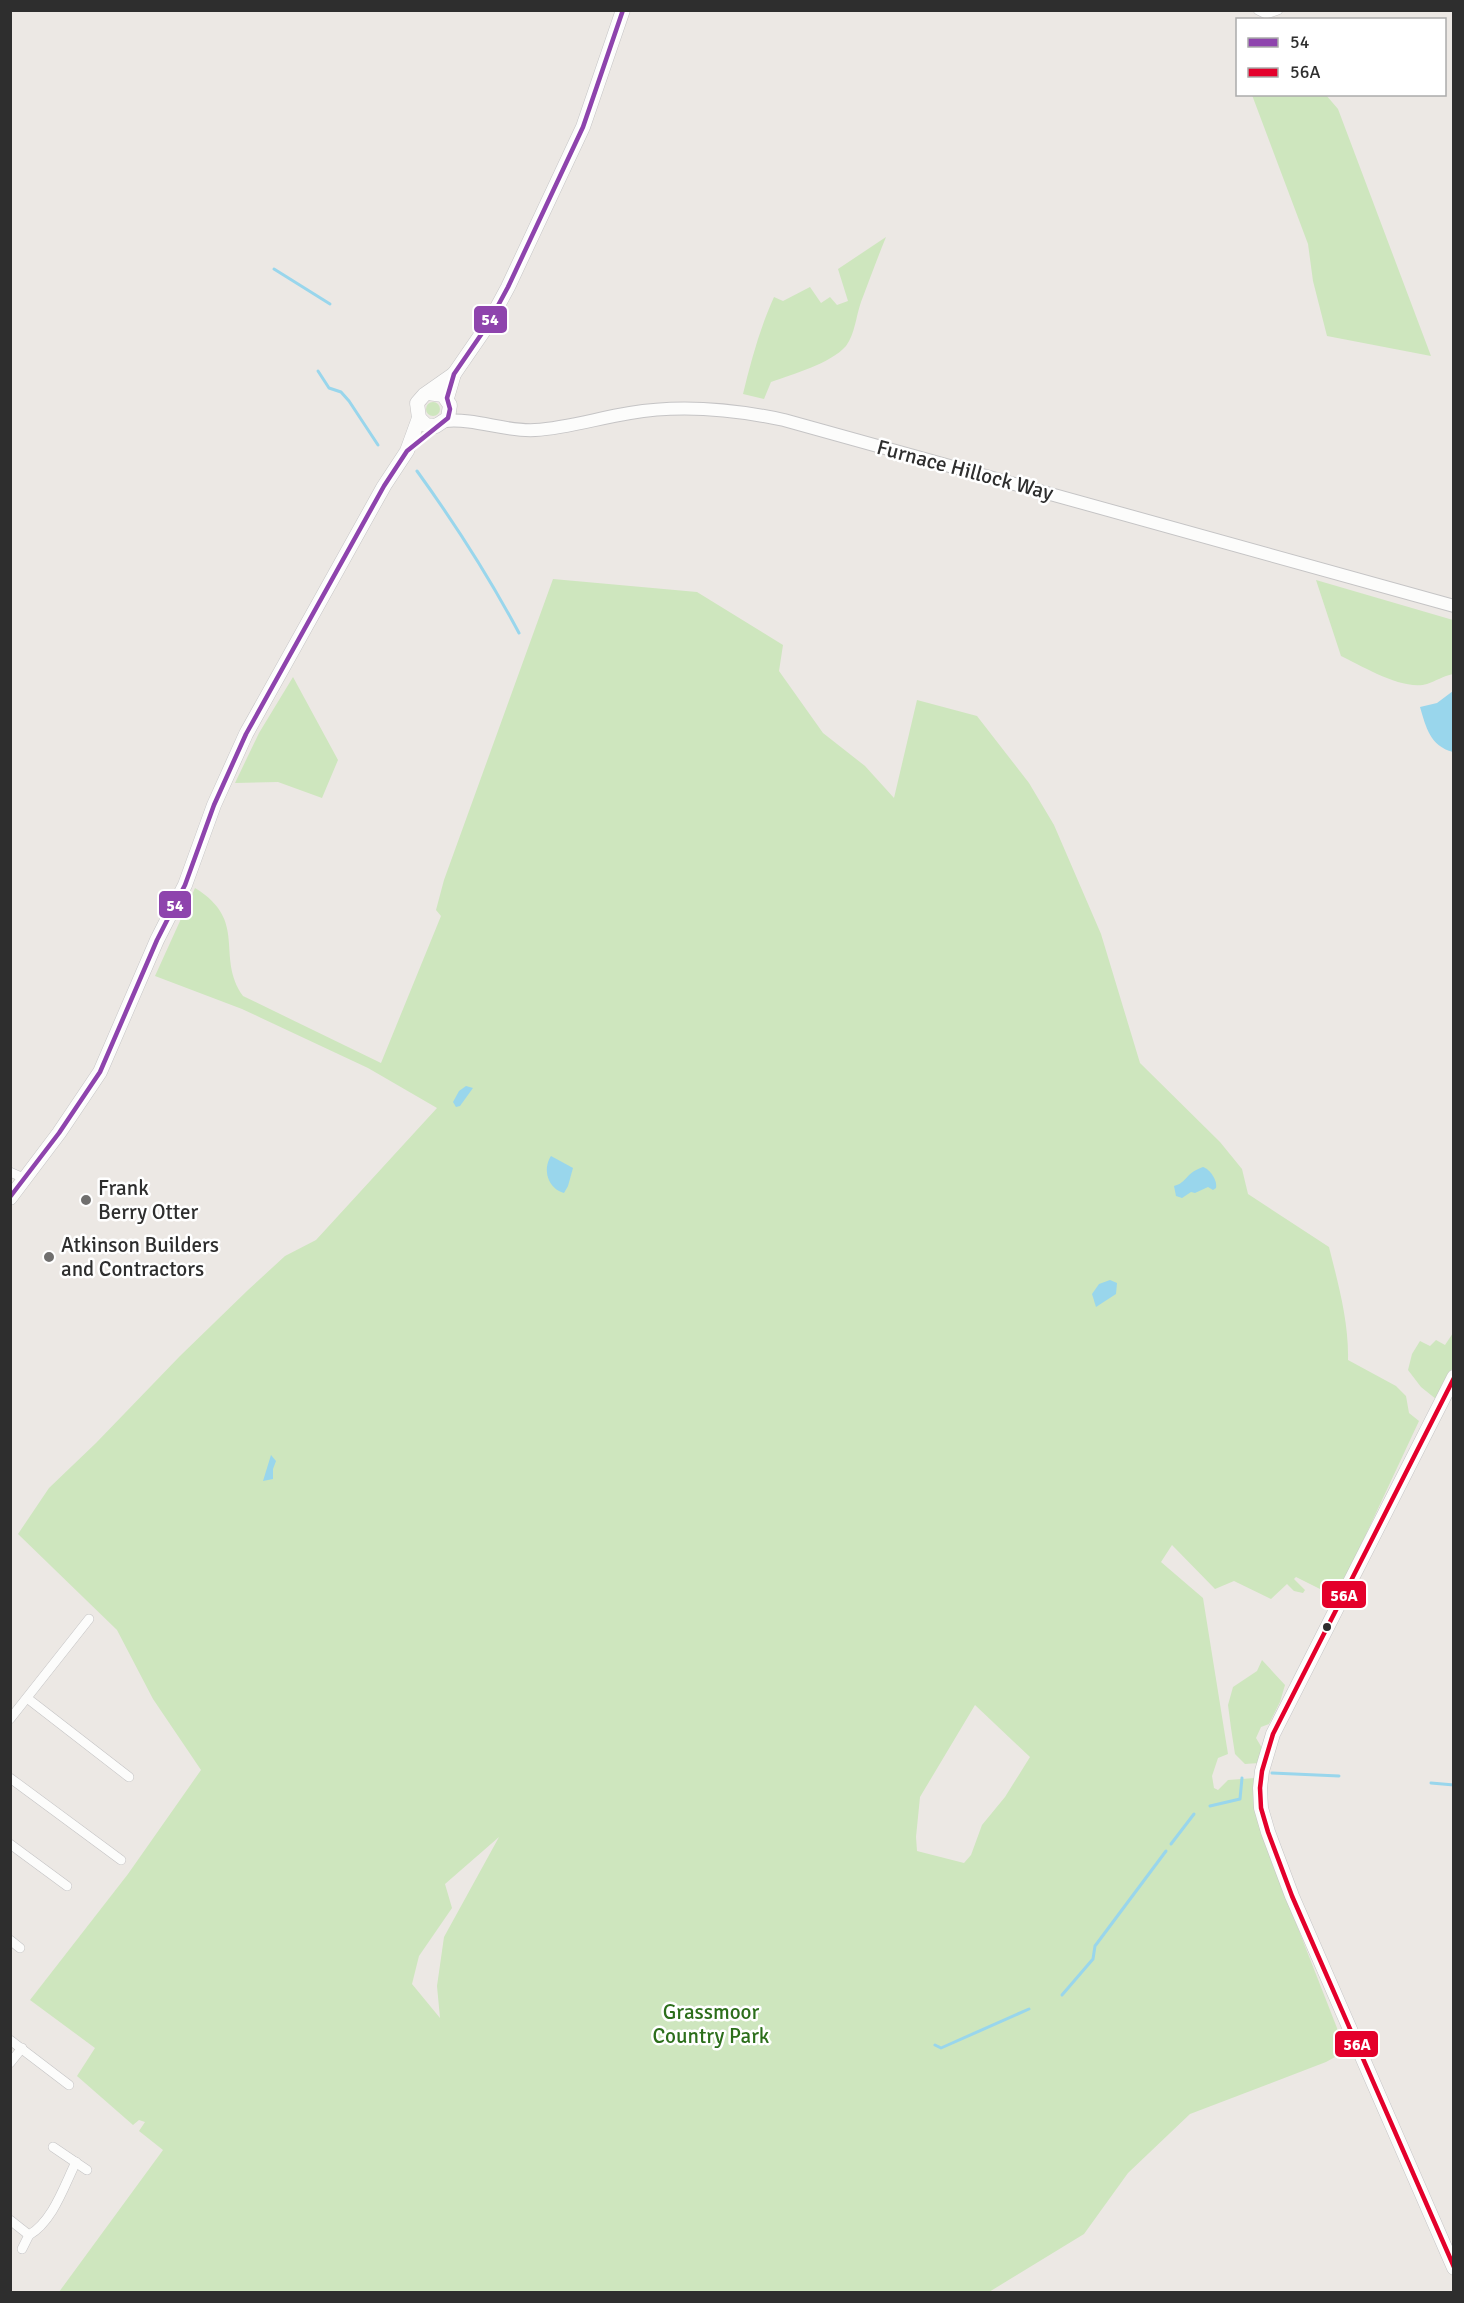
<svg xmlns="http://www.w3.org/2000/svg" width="1464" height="2303" viewBox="0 0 1464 2303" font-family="Signika,sans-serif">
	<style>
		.green { fill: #cee6be; fill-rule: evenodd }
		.water { fill: #99d6ec }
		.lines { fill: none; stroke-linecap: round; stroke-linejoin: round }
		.stream { stroke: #99d6ec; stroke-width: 3 }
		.minor-casing { stroke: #c5c4c5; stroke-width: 10 }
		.tertiary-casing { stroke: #c5c4c5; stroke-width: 14 }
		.secondary-casing { stroke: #c5c4c5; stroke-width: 15 }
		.minor { stroke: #fcfcfb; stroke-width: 9 }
		.tertiary { stroke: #fcfcfb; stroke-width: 12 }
		.secondary { stroke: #fcfcfb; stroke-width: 14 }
		.bus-1-casing { stroke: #fff; stroke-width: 9 }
		.bus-2-casing { stroke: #fff; stroke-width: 9 }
		.bus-1 { stroke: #8e44ad; stroke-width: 4.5 }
		.bus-2 { stroke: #e4002b; stroke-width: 4.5 }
		.poi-dot { fill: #706f6e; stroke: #fff; stroke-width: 2 }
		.bus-dot { fill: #2e2e2e; stroke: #fff; stroke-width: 2 }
		.labels { text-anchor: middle; stroke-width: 5; stroke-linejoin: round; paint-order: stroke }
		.street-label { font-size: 21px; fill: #2e2e2e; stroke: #fff }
		.poi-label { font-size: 21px; fill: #2e2e2e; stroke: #fff; text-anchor: start }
		.park-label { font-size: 21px; fill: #2c6e1b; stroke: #fff }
		.line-badge { stroke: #fff; stroke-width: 2 }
		.badge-label { font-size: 16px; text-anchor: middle; font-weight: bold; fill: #fff }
	</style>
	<rect width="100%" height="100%" fill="#ece8e4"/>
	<g class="green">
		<polygon points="1252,95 1326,95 1338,109 1431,356 1327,336 1313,281 1308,244"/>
		<path d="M886 237C877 259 869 281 861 302 856 316 855 334 846 346 830 364 793 374 771 382L764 399 743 394C751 361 760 328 774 297L783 301 810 287 821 303 830 297 837 305 848 301 838 269Z"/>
		<circle cx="433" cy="409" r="7"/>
		<path d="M553 579 697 592 783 645 779 671 823 733 865 766 894 798 917 700 977 716 1029 783 1054 825 1101 934 1140 1063 1220 1142 1242 1169 1248 1194 1329 1247C1338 1283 1349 1322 1348 1360L1396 1386 1406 1396 1409 1413 1419 1421 1354 1560 1334 1596 1296 1577 1294 1579 1305 1590 1303 1593 1294 1591 1287 1584 1271 1599 1234 1581 1215 1589 1172 1545 1161 1562 1203 1598 1228 1754 1218 1758 1212 1776 1214 1788 1218 1790 1228 1780 1255 1778 1278 1877 1346 2051 1326 2062 1190 2114 1128 2173 1084 2234 989 2292H59L163 2150 139 2131 145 2122 139 2120 133 2125 77 2076 95 2048 30 2000 128 1874 201 1770 153 1699 117 1630 18 1534 49 1488 96 1443 180 1356 248 1290 285 1256 316 1240 437 1108 368 1068 242 1009 155 976 195 888C249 921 215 956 243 996L381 1063 441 916 436 910 444 880ZM975 1705 1030 1757 1005 1797 982 1825 971 1855 964 1863 917 1851 916 1837 920 1797ZM499 1837 444 1937 437 1986 440 2018 412 1984 419 1956 452 1908 445 1884Z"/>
		<path d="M1316 580 1453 620V674C1443 676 1436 681 1427 684 1403 691 1362 666 1341 656Z"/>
		<polygon points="293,677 338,760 322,798 278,782 235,783 259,733"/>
		<polygon points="1453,1333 1453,1367 1436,1399 1421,1387 1408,1370 1412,1354 1420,1341 1430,1346 1436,1340 1445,1345"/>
		<polygon points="1262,1660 1285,1685 1280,1702 1269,1724 1261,1727 1256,1738 1262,1748 1259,1763 1245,1764 1235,1754 1231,1728 1228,1705 1233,1687 1257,1671"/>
	</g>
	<g class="water">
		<path d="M1453 691V752C1430 746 1426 727 1420 707L1437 703Z"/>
		<polygon points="466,1086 473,1088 460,1106 456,1107 453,1102 459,1091"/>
		<path d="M551 1156 573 1168 568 1186 564 1193C548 1189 542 1169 551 1156Z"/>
		<path d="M1203 1167C1210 1169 1218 1181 1216 1188L1213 1190 1208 1187 1195 1193 1191 1192 1182 1198 1176 1196 1174 1186C1187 1183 1185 1173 1203 1167Z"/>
		<polygon points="1110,1280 1117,1283 1116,1294 1096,1307 1092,1294 1099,1284"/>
		<polygon points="271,1455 276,1461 273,1469 273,1479 263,1481"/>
	</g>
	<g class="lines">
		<g class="stream">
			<polyline points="274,269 330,304"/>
			<polyline points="318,371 329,388 341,392 349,401 378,445"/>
			<path d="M417 471C456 525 488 575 519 633"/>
			<polyline points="1272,1773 1339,1776"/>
			<polyline points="1431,1783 1454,1785"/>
			<polyline points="1210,1806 1240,1799 1242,1778"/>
			<polyline points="1171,1844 1194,1814"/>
			<polyline points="1062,1995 1093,1959 1095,1946 1166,1851"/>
			<polyline points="935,2045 941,2048 1029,2009"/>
		</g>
		<defs>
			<g id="minor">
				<polyline points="1258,10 1266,14 1278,10"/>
				<polyline points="10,1172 26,1179"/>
				<polyline points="27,1698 129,1777"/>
				<polyline points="10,1719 89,1619"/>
				<polyline points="10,1778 121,1860"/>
				<polyline points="10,1844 67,1886"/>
				<polyline points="10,1940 20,1948"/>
				<polyline points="10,2040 69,2085"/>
				<polyline points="10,2063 22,2048"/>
				<polyline points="53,2147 87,2170"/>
				<path d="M10 2220 29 2235C53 2221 64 2186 76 2162"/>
				<polyline points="22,2249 29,2235"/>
			</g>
			<path id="tertiary" d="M445 421C476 418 505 432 535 430 568 428 598 418 630 413 681 404 733 409 784 420L1454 606"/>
			<g id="secondary">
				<polyline points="428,393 443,395 450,405 448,418 436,426 426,425 419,418 417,403 424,395 454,374"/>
				<polyline points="447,398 454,374 487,326 508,287 583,127 623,10"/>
				<polyline points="10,1198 59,1133 100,1072 157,940 185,885 214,805 246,734 384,486 407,451 419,418"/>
				<polyline points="1454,1377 1273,1734 1262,1771 1260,1788 1261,1808 1268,1832 1292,1896 1454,2268"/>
			</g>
		</defs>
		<use href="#minor" class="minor-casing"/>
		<use href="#tertiary" class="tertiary-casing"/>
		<use href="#secondary" class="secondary-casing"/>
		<use href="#minor" class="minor"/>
		<use href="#tertiary" class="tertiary"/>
		<use href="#secondary" class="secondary"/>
		<defs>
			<polyline id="bus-1" points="10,1197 59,1133 100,1072 157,940 185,885 214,805 246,734 384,486 407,451 448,418 450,409 447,398 454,374 487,326 508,287 583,127 623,10"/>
			<polyline id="bus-2" points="1454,1378 1273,1734 1262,1771 1260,1788 1261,1808 1268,1832 1292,1896 1454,2267"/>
		</defs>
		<use href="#bus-1" class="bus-1-casing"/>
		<use href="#bus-2" class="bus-2-casing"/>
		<use href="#bus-1" class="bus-1"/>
		<use href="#bus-2" class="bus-2"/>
	</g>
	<g class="poi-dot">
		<circle cx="86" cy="1200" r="6"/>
		<circle cx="49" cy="1257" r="6"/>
	</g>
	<circle class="bus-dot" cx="1327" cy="1627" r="5"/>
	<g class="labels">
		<g class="street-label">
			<text transform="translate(965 470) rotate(15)" y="7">Furnace Hillock Way</text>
		</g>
		<g class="poi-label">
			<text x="98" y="1195">Frank<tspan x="98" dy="24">Berry Otter</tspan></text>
			<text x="61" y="1252">Atkinson Builders<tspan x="61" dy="24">and Contractors</tspan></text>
		</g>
		<g class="park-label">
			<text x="711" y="2019">Grassmoor<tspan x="711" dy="24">Country Park</tspan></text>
		</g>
	</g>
	<g class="line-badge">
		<rect x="473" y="305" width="35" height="29" rx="6" fill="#8e44ad"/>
		<rect x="158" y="890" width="34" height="29" rx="6" fill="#8e44ad"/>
		<rect x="1321" y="1580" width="46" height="29" rx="6" fill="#e4002b"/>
		<rect x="1334" y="2030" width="45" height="28" rx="6" fill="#e4002b"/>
	</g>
	<g class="badge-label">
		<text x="490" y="325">54</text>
		<text x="175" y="911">54</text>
		<text x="1344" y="1601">56A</text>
		<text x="1357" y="2050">56A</text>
	</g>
	<rect width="1464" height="2303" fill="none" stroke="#2e2e2e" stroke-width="24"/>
	<rect x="1236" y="18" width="210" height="78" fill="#ffffff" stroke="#ababab" stroke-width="1.5"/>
	<rect x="1248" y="38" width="30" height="9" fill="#8e44ad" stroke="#ababab" stroke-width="1.5"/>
	<text x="1290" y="48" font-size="18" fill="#2e2e2e">54</text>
	<rect x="1248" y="68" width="30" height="9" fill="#e4002b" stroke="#ababab" stroke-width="1.5"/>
	<text x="1290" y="78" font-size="18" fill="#2e2e2e">56A</text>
</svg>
